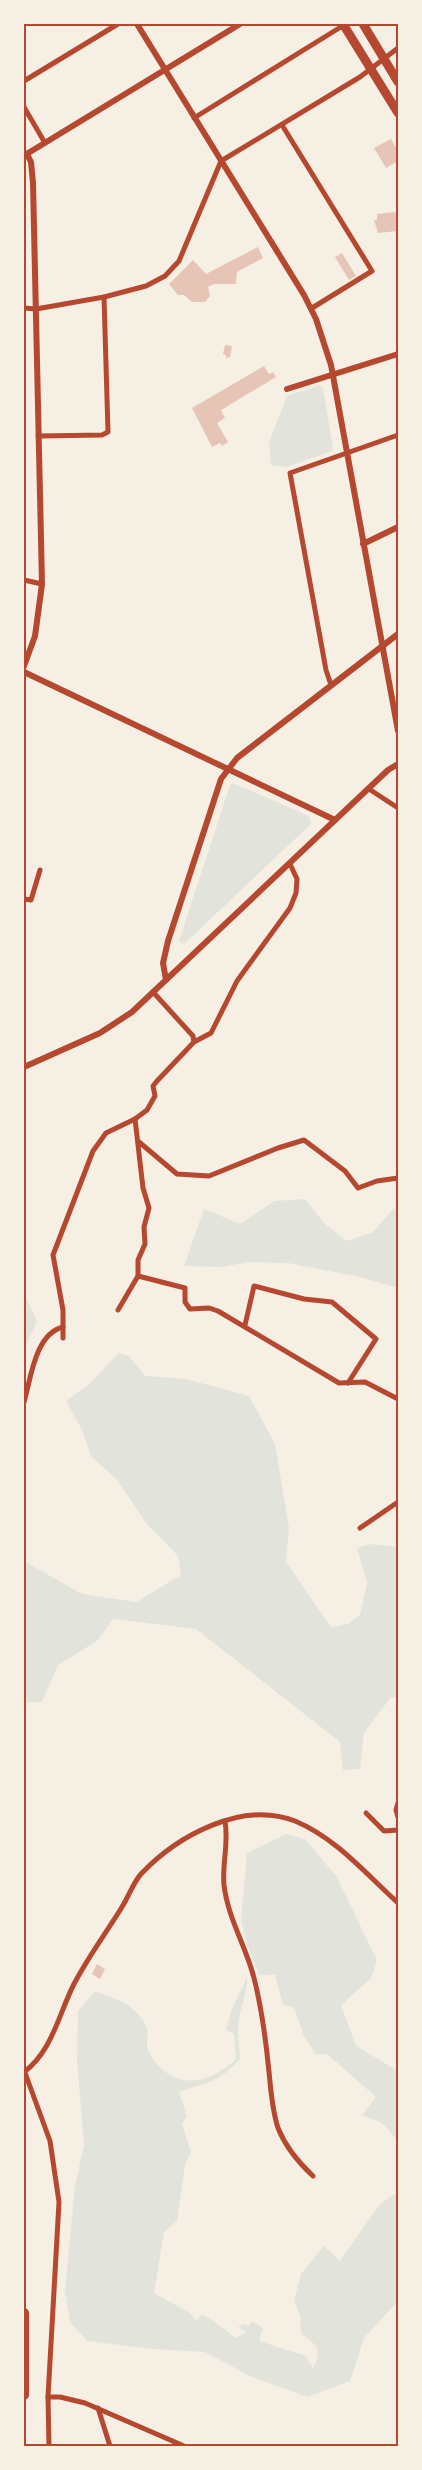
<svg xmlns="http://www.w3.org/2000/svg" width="422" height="2470" viewBox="0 0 422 2470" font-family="'Nunito Sans',sans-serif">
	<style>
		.green { fill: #e2e4dc }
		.building { fill: #e6c5b7 }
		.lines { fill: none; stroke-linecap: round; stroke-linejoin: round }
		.minor { stroke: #b5482f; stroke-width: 5 }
		.tertiary { stroke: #b5482f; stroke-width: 6 }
		.primary { stroke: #b5482f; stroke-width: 9 }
		.motorway { stroke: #b5482f; stroke-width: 10 }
		.neatline { fill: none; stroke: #b5482f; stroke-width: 2 }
	</style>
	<rect width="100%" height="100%" fill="#f6efe4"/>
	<g class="green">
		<polygon points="320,385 323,388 333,447 332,451 287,467 271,465 269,442 287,396"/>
		<polygon points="233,783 309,816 311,824 184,944 179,941 230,785"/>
		<polygon points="305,1199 325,1224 347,1241 373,1232 395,1207 398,1208 398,1288 360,1277 288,1263 248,1262 222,1267 184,1266 204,1209 240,1224 274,1201"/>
		<polygon points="24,1293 37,1321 24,1350"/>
		<polygon points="119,1353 129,1356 145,1376 186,1379 249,1396 275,1444 289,1528 286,1562 331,1627 348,1624 360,1615 367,1583 357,1548 370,1544 394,1547 398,1544 398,1698 391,1697 364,1733 360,1769 343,1770 340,1742 196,1629 113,1619 97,1641 58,1665 42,1702 24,1703 24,1561 82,1594 136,1602 181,1575 178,1556 147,1524 117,1480 91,1456 82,1430 66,1401 89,1384"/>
		<polygon points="286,1834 305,1839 336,1876 377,1960 371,1978 341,2005 356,2046 398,2071 398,2141 382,2123 362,2115 376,2097 327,2054 316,2054 304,2037 294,2007 283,2005 275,1975 259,1975 247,1944 241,1920 247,1853"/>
		<path d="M247 1977C248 1991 241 2005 239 2019 237 2032 239 2046 240 2059 218 2083 208 2082 179 2092L187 2116 182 2124 191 2152 185 2165 177 2221 164 2232 154 2293 190 2313 196 2321 202 2315C214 2319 225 2331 236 2338L246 2332 238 2328 242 2324 249 2326 252 2321 263 2328 259 2341 306 2356 313 2368C323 2349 317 2345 301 2334L300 2315 294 2301 301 2274 324 2246 340 2261 380 2204 398 2192V2301L364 2338 350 2381 307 2397 250 2376 205 2352 153 2349 87 2341 70 2322 65 2291 75 2186 84 2145 77 2060 78 2011 95 1991C110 1997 128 2002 139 2015 154 2033 144 2035 148 2050 150 2057 159 2067 164 2071 189 2090 215 2078 236 2059L234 2034 226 2030 232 2009Z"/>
	</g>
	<g class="building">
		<polygon points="391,139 398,152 398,161 386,168 374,148"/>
		<polygon points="395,212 397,214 398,231 378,233 374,220 377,220 377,214"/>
		<polygon points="258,247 263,258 237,272 236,284 214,284 208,287 210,296 205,302 192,302 184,295 178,295 169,284 193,260 206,274"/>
		<polygon points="342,253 356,276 349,280 335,257"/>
		<polygon points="225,345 232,346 230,357 226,358 226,355 223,354"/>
		<polygon points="264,366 269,374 273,372 276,377 221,410 225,418 217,423 228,442 222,446 220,443 212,447 192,408"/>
		<polygon points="97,1964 105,1969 100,1979 92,1974"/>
	</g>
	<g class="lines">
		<g class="minor">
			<polyline points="24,81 118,24"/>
			<polyline points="24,107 45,143"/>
			<polyline points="194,118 344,25"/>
			<polyline points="282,125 372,271 312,308"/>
			<polyline points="24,308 36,309 104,297 146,286 165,276 179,261 221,161 360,77 398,48"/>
			<polyline points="38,436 102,435 108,432 104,297"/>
			<polyline points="24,580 42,584"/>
			<polyline points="331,685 326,670 290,473 398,435"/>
			<polyline points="369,789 398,808"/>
			<polyline points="24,899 31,900 40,870"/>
			<polyline points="153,992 193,1036 194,1042"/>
			<polyline points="139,1142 177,1174 209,1176 278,1148 304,1140 345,1171 358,1188 377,1181 398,1178"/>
			<polyline points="138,1276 185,1288 185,1302 190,1309 209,1308 218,1311 339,1383 365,1382 398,1399"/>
			<polyline points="118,1310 138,1276 138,1260 145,1244 144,1227 149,1208 143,1188 135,1119"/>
			<polyline points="245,1325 254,1286 304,1299 332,1302 376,1339 348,1383"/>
			<polyline points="63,1338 63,1310 53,1255 93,1151 106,1133 135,1119 147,1110 155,1096 153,1086 157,1081 194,1042 211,1033 237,981 290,908 296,893 297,879 290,864"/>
			<path d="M24 1402C31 1378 35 1334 63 1327"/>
			<polyline points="360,1528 398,1502"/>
			<polyline points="398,1803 396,1810 398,1817"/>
			<polyline points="366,1813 384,1831 398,1830"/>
			<path d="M225 1821C229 1843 222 1863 224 1885 228 1919 246 1946 254 1978 262 2009 266 2041 269 2072 271 2091 272 2110 278 2128 286 2148 298 2162 313 2176"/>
			<polyline points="24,2070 50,2141 59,2202 48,2397 49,2446"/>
			<path d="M24 2072C52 2052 59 2013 74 1984 88 1957 106 1933 122 1907 129 1896 133 1883 141 1874 177 1836 242 1800 295 1821 336 1838 366 1874 398 1903"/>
			<polyline points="48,2397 60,2397 85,2403 184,2446"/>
			<polyline points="98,2408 110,2446"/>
		</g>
		<g class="tertiary">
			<polyline points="137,24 304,295 316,319 331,365 398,731"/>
			<polyline points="25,155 240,24"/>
			<polyline points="287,389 398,354"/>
			<polyline points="363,544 398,527"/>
			<polyline points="24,666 35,636 42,584 33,183 31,162 27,154"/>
			<polyline points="24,672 335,820"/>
			<polyline points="166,980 163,963 168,941 221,779 237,758 398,634"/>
			<polyline points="24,1067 100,1033 132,1012 388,770 398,764"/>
		</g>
		<g class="primary">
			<polyline points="343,24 398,113"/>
			<polyline points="363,24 398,82"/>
		</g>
		<polyline class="motorway" points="24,2313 24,2395"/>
	</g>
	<rect width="422" height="2470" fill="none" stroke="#f6efe4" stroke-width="50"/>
	<rect x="25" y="25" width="372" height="2420" class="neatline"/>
</svg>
